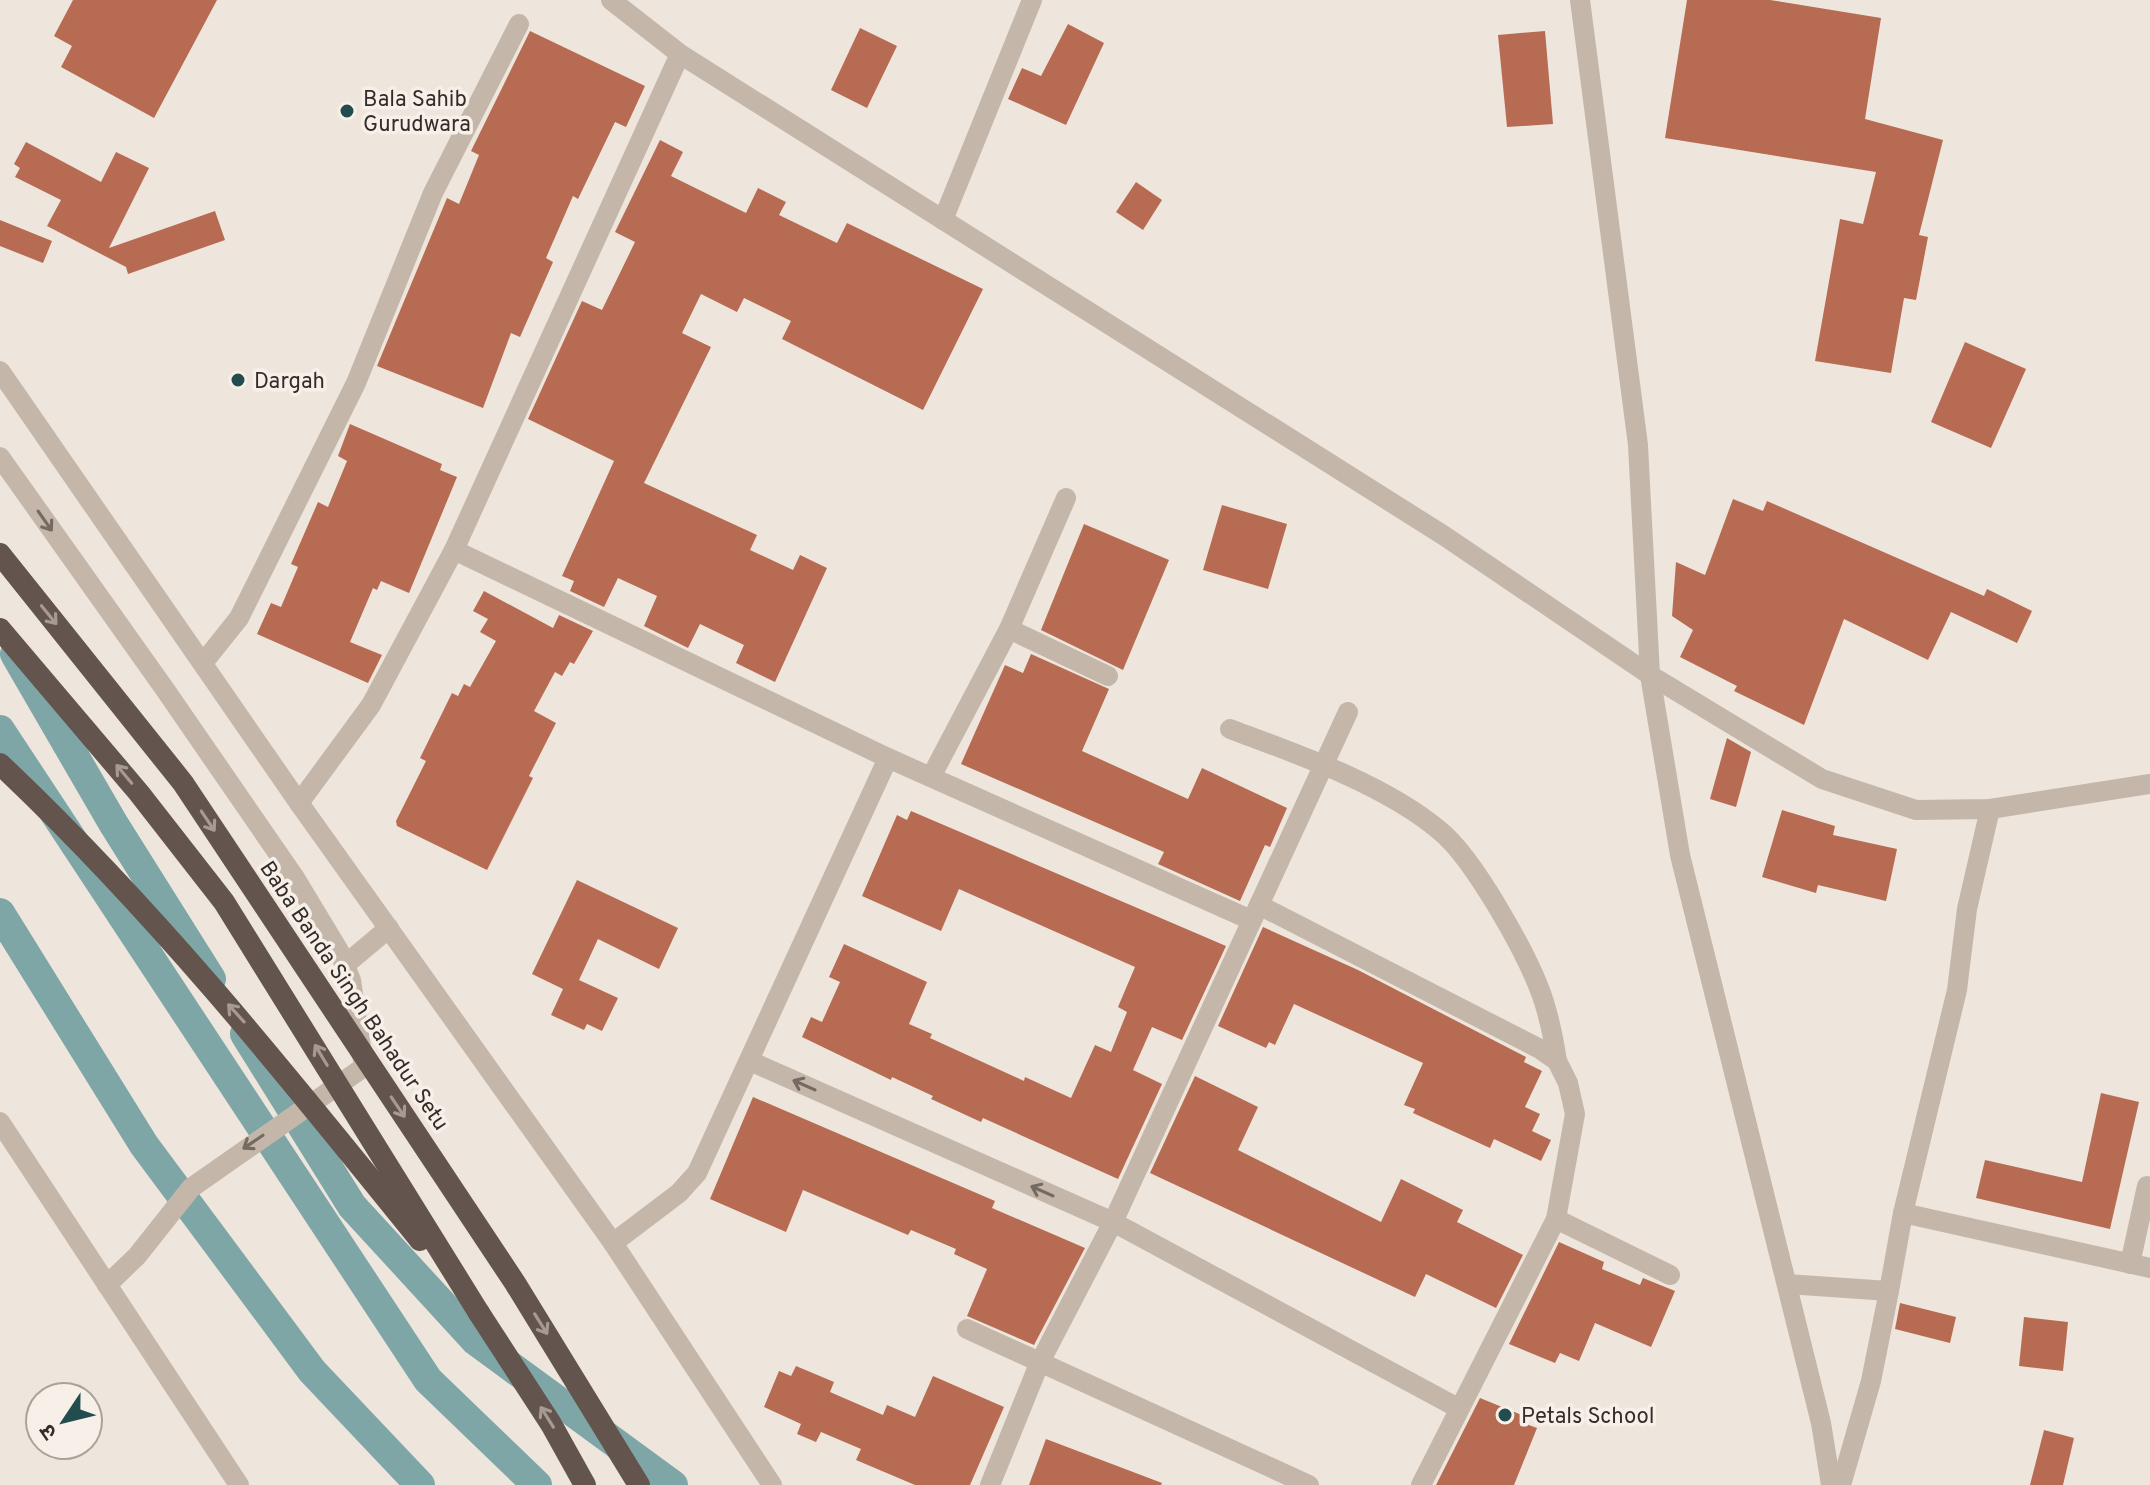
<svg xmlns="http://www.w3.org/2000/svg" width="2150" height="1485" viewBox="0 0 2150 1485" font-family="Overpass,'Noto Sans Devanagari',sans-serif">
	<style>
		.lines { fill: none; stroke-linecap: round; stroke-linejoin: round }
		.canal { stroke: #7fa6a7; stroke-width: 30 }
		.building { fill: #b66b52 }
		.minor { stroke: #c5b6aa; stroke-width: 20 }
		.trunk { stroke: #63544e; stroke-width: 22 }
		.trunk-bridge { stroke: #63544e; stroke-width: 22 }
		.oneway { stroke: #756a62 }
		.oneway2 { stroke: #a69a93 }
		.poi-dot { fill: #234c4f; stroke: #f7f0e8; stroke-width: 3 }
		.labels { text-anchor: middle; stroke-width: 7; stroke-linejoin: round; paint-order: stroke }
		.poi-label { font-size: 22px; fill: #332c28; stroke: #f7f0e8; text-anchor: start }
		.street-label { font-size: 22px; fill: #332c28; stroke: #f7f0e8 }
	</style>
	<rect width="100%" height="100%" fill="#eee6dc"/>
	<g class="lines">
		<g class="canal">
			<polyline points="15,654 113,823 211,979"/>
			<polyline points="0,730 428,1380 537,1485"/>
			<polyline points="0,913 144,1145 312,1371 420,1485"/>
			<polyline points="245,1034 352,1206 476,1341 673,1485"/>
		</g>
	</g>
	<g class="building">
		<polygon points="73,0 217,0 154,118 61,67 72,46 54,36"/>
		<polygon points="1687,0 1770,0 1881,18 1865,119 1943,140 1919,235 1928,237 1916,300 1904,298 1891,373 1815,361 1840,219 1863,224 1876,172 1665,138"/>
		<polygon points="1068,24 1104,43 1066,125 1008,99 1022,68 1041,76"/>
		<polygon points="860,28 897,46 867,108 831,90"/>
		<polygon points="530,31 645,86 626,127 615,122 578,199 573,196 546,258 553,262 520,337 511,333 483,408 377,366 447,198 459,204 479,155 471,151"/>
		<polygon points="1545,31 1553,124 1507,127 1498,35"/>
		<polygon points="660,140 683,152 671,176 746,213 758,188 786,202 779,215 837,243 847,223 983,289 923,410 782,339 791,321 744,298 737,312 701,294 682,333 711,347 644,483 757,535 750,550 793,570 800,555 827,568 775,682 736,663 744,645 700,624 688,648 644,626 657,596 618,578 604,607 570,591 574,581 562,576 614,461 528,419 582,301 602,310 635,242 615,232"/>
		<polygon points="26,142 101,182 116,152 149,168 109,248 215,211 225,240 128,274 126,267 47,226 61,200 15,177 20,168 14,164"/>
		<polygon points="1136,182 1162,200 1143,230 1116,212"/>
		<polygon points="0,220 52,241 43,263 0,246"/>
		<polygon points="1965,342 2026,369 1991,448 1931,422"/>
		<polygon points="350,424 442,464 440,470 457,477 409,593 381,581 377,590 373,588 350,642 382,655 368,683 257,634 271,603 281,607 298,567 291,564 318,502 328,507 347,461 338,456"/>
		<polygon points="1733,499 1763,511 1767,501 1984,596 1987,589 2032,611 2017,643 1951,612 1928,660 1844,619 1804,725 1734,691 1737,686 1680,657 1693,630 1672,616 1676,562 1705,575"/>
		<polygon points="1222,505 1287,524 1268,589 1203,570"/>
		<polygon points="1084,524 1169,560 1123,670 1041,630"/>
		<polygon points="484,591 553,628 559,615 593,631 574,664 570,662 562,676 555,672 534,711 556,723 529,776 533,778 487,870 397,826 396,821 426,761 420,758 452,693 458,696 464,684 470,687 496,641 480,632 488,619 473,611"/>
		<polygon points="1031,654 1109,689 1082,751 1188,799 1202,768 1287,808 1270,847 1265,845 1240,901 1158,864 1164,852 961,764 1005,665 1023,673"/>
		<polygon points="1727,738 1751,752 1736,807 1710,799"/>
		<polygon points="1782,810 1835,826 1833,835 1897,849 1886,901 1818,885 1816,893 1762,877"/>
		<polygon points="911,811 1226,946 1182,1040 1152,1027 1133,1070 1162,1084 1118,1179 983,1118 981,1122 931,1099 933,1096 892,1077 891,1080 802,1037 811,1017 822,1022 840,982 829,977 844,944 927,982 909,1024 932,1034 930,1038 1024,1081 1025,1077 1071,1098 1095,1045 1111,1052 1127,1012 1118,1007 1135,967 959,889 941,931 862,896 897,815 907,820"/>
		<polygon points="577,880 678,928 659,969 598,939 579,980 618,998 602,1031 587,1024 584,1030 551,1015 563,989 532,974"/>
		<polygon points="1263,927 1358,970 1526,1057 1524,1062 1542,1071 1525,1107 1540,1114 1532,1131 1551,1140 1541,1161 1494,1139 1490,1148 1413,1113 1415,1109 1404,1105 1423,1063 1294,1004 1275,1045 1269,1042 1266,1048 1218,1026"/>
		<polygon points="1195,1076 1258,1107 1238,1150 1381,1222 1401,1179 1463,1210 1457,1222 1523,1255 1496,1308 1426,1274 1415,1297 1150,1173"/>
		<polygon points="2101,1093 2139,1102 2110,1229 1976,1198 1985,1160 2082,1182"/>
		<polygon points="753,1097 995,1201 992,1208 1085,1248 1034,1345 967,1316 987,1269 954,1254 956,1249 911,1230 908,1235 803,1190 786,1232 710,1199"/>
		<polygon points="1559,1242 1604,1262 1602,1269 1640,1285 1643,1278 1675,1291 1651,1347 1595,1323 1579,1361 1560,1353 1555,1363 1509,1344"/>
		<polygon points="1900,1303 1956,1317 1950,1343 1895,1329"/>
		<polygon points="2024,1317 2068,1322 2063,1371 2019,1366"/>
		<polygon points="796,1366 834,1382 830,1392 883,1415 887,1405 915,1417 933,1376 1004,1407 970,1485 915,1485 856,1460 861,1449 821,1432 816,1442 797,1434 801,1424 764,1407 779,1371 791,1376"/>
		<polygon points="1480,1398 1529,1418 1526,1424 1537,1428 1514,1485 1436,1485"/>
		<polygon points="2044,1430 2074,1438 2063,1485 2030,1485"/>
		<polygon points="1046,1439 1162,1483 1161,1485 1029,1485"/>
	</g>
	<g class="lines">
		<g class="minor">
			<polyline points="611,0 680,54 1443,535 1650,675 1822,779 1916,810 1990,809 2150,784"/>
			<polyline points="1580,0 1638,445 1650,675 1680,855 1821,1423 1831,1485"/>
			<polyline points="943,220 1032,0"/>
			<polyline points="0,371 299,803 613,1243 772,1485"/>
			<polyline points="0,457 164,688 295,878 339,951 351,980 364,1067 191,1188 137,1256 107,1285"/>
			<polyline points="454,550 888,758 1251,920"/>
			<polyline points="1009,629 1108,676"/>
			<polyline points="203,663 239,618 356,383 433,193 519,24"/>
			<path d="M1230 729C1297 754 1384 784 1439 830 1474 858 1530 958 1544 1002 1550 1021 1554 1041 1557 1061"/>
			<polyline points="931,777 1009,629 1066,498"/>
			<polyline points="299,803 371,705 454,550 680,54"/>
			<polyline points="1259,905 1540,1049 1557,1061 1568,1083 1575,1114 1556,1219 1421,1485"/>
			<polyline points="346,964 389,928"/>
			<polyline points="750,1061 1113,1222 1458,1408"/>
			<polyline points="0,1122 239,1485"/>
			<polyline points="1903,1213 1957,990 1967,909 1990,809"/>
			<polyline points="1556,1219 1670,1275"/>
			<polyline points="613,1243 679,1193 697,1173 888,758"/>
			<polyline points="2130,1264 2147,1186"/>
			<polyline points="1787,1284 1889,1291 1903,1213 2150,1268"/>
			<polyline points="967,1329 1309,1485"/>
			<polyline points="990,1485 1039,1364 1113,1222 1348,712"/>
			<polyline points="1841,1485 1871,1381 1889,1291"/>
		</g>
		<polyline class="trunk" points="479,1313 551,1424 585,1485"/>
		<g class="trunk-bridge">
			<polyline points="0,554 183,783 515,1283 639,1485"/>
			<polyline points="0,629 139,793 224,902 479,1313"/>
			<path d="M0 764C155 910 287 1075 420 1240"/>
		</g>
	</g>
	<defs><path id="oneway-shaft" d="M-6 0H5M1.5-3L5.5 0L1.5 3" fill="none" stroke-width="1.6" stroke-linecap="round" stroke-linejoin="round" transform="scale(2)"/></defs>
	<g class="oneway">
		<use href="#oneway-shaft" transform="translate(45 521) rotate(55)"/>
		<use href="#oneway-shaft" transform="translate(804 1085) rotate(-156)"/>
		<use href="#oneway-shaft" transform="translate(253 1142) rotate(146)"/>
		<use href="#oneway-shaft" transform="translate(1042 1191) rotate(-156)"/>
	</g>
	<g class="oneway2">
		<use href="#oneway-shaft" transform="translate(49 615) rotate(51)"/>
		<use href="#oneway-shaft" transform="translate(124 774) rotate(-130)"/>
		<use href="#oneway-shaft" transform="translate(208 821) rotate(56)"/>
		<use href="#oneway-shaft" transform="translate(236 1013) rotate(-132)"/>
		<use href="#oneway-shaft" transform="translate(321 1055) rotate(-121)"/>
		<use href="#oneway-shaft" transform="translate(398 1107) rotate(56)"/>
		<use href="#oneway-shaft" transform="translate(541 1324) rotate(58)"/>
		<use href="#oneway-shaft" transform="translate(547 1417) rotate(-122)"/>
	</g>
	<g class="poi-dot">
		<circle cx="347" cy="111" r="8"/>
		<circle cx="238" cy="380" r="8"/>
		<circle cx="1505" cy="1415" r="8"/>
	</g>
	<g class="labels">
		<g class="poi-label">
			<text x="363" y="106">Bala Sahib<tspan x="363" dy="25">Gurudwara</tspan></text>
			<text x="254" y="388">Dargah</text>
			<text x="1521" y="1423">Petals School</text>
		</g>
		<g class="street-label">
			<text transform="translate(355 995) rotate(56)" y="8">Baba Banda Singh Bahadur Setu</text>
		</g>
	</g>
	<g transform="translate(64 1421) rotate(235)"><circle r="38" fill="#f7f0e8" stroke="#a9a29b" stroke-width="2"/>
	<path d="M0-6L14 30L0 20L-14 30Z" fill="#234c4f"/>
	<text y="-12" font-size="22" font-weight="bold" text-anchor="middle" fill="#332c28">उ</text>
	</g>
</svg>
